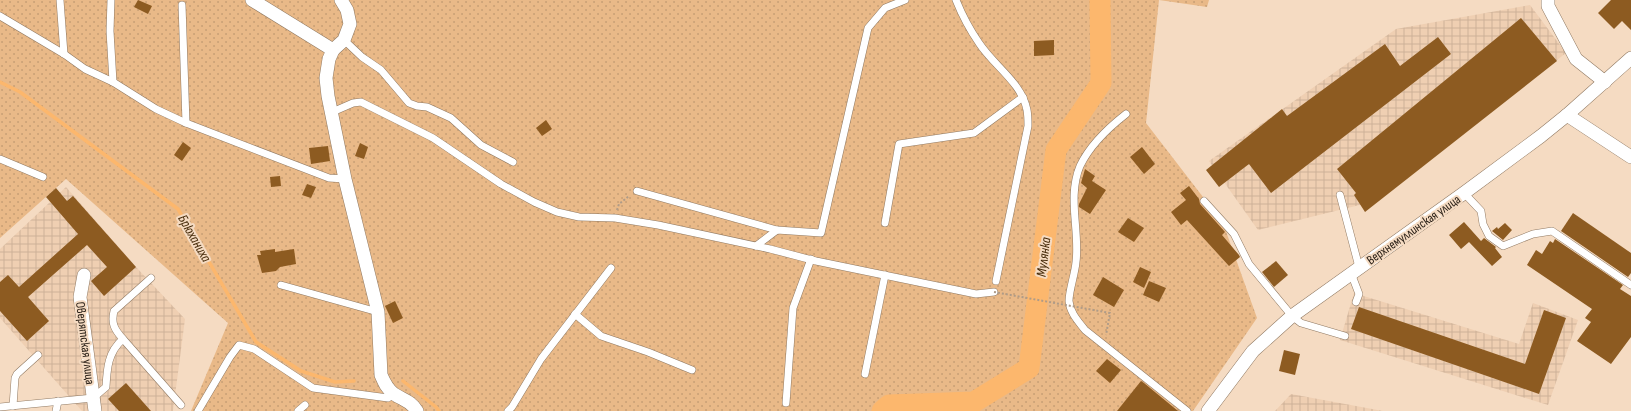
<svg xmlns="http://www.w3.org/2000/svg" width="1631" height="411" viewBox="0 0 1631 411" font-family="'Sofia Sans Condensed',sans-serif">
	<style>
		.industrial { fill: url(#industrial-grid) }
		.garden { fill: url(#garden-dots) }
		.lines { fill: none; stroke-linecap: round; stroke-linejoin: round }
		.stream { stroke: #fcb76d; stroke-width: 3.5 }
		.river { stroke: #fcb76d; stroke-width: 21 }
		.building { fill: #8d5b21 }
		.service-casing { stroke: #917a63; stroke-width: 8 }
		.minor-casing { stroke: #917a63; stroke-width: 14 }
		.path { stroke: #af9b87; stroke-width: 2; stroke-dasharray: 2 2; stroke-linecap: butt }
		.service { stroke: #fff; stroke-width: 7 }
		.minor { stroke: #fff; stroke-width: 13 }
		.path-bridge { stroke: #af9b87; stroke-width: 2; stroke-dasharray: 2 2; stroke-linecap: butt }
		.labels { text-anchor: middle; stroke-width: 4; stroke-linejoin: round; paint-order: stroke }
		.street-label { font-size: 13px; fill: #2a2017; stroke: #f5dbc2 }
		.water-label { font-size: 14px; font-style: italic; fill: #432807; stroke: #f5dbc2 }
	</style>
	<defs>
		<pattern id="industrial-grid" width="8" height="8" patternUnits="userSpaceOnUse"><rect width="8" height="8" fill="#efcfb2"/><path d="M0 4h8M4 0v8" fill="none" stroke="#cdb198"/></pattern>
		<pattern id="garden-dots" width="8" height="8" patternUnits="userSpaceOnUse"><rect width="8" height="8" fill="#e9b988"/><path d="M2 2h.1M6 6h.1" fill="none" stroke="#c89f75" stroke-width="1.8" stroke-linecap="round"/></pattern>
	</defs>
	<rect width="100%" height="100%" fill="#f5dbc2"/>
	<g class="industrial">
		<polygon points="1530,5 1566,53 1372,202 1258,230 1209,161 1396,29"/>
		<polygon points="66,187 136,267 185,319 173,411 82,411 0,318 0,249"/>
		<polygon points="1354,293 1519,344 1533,303 1578,320 1548,405 1340,340"/>
		<polygon points="1291,394 1383,411 1275,411"/>
	</g>
	<polygon class="garden" points="0,0 1209,0 1207,7 1159,0 1146,123 1223,223 1257,318 1193,411 191,411 228,323 66,179 0,238"/>
	<g class="lines">
		<g class="stream">
			<polyline points="0,82 20,92 178,209 256,342 301,371 335,382 354,381"/>
			<polyline points="403,381 436,407 439,411"/>
		</g>
		<polyline class="river" points="882,411 889,405 974,402 1029,368 1056,150 1101,83 1100,0"/>
	</g>
	<g class="building">
		<polygon points="138,0 152,6 148,14 134,7"/>
		<polygon points="1611,0 1631,0 1631,30 1622,21 1614,29 1598,13"/>
		<polygon points="1521,18 1557,61 1365,212 1354,195 1356,193 1337,169"/>
		<polygon points="1438,37 1451,54 1271,193 1249,164 1219,187 1206,170 1282,109 1287,116 1385,44 1400,66"/>
		<polygon points="1054,40 1054,55 1034,56 1034,41"/>
		<polygon points="546,120 552,129 542,136 536,128"/>
		<polygon points="183,142 191,148 182,161 174,155"/>
		<polygon points="360,143 368,147 364,159 355,156"/>
		<polygon points="328,146 330,161 311,164 309,148"/>
		<polygon points="1142,147 1155,164 1144,174 1130,157"/>
		<polygon points="1085,169 1095,176 1092,181 1106,190 1090,214 1079,207 1079,204 1087,188 1081,183"/>
		<polygon points="280,176 281,186 271,187 270,177"/>
		<polygon points="307,184 316,187 311,198 302,195"/>
		<polygon points="1189,186 1199,199 1200,204 1225,232 1222,235 1239,255 1240,257 1229,266 1187,220 1181,225 1171,212 1186,200 1180,193"/>
		<polygon points="56,188 67,201 73,196 136,267 104,296 91,281 107,267 87,245 28,297 49,321 27,341 0,311 0,282 8,275 19,287 78,234 46,197"/>
		<polygon points="1573,213 1631,253 1631,273 1628,277 1561,231"/>
		<polygon points="1128,218 1144,228 1134,242 1118,232"/>
		<polygon points="1464,222 1481,241 1484,238 1496,247 1495,248 1502,257 1492,266 1469,242 1461,249 1449,235"/>
		<polygon points="1505,223 1512,230 1503,240 1492,231 1497,227 1498,229"/>
		<polygon points="1555,239 1623,285 1620,289 1631,296 1631,337 1611,364 1577,341 1591,322 1585,318 1592,309 1527,265 1536,250 1542,254 1550,241 1553,243"/>
		<polygon points="275,249 275,252 294,249 296,264 280,267 276,271 262,273 257,255 261,255 260,251"/>
		<polygon points="1276,261 1288,275 1274,287 1262,272"/>
		<polygon points="1140,267 1151,272 1144,288 1133,282"/>
		<polygon points="1103,277 1124,290 1114,307 1093,295"/>
		<polygon points="1149,281 1166,288 1159,302 1143,295"/>
		<polygon points="395,301 403,318 393,323 385,306"/>
		<polygon points="1359,307 1525,364 1544,310 1566,318 1539,394 1351,329"/>
		<polygon points="1284,350 1300,354 1295,375 1279,371"/>
		<polygon points="1107,359 1121,370 1110,383 1096,371"/>
		<polygon points="1141,381 1144,383 1178,411 1117,411"/>
		<polygon points="126,383 151,411 119,411 108,399"/>
	</g>
	<g class="lines">
		<defs>
			<g id="service">
				<polyline points="60,0 64,54"/>
				<polyline points="111,0 110,31 113,82"/>
				<path d="M956 0C962 15 970 30 979 43 994 66 1022 83 1027 110 1028 115 1028 121 1028 126L996 281"/>
				<polyline points="182,5 186,123"/>
				<polyline points="0,16 64,54 85,69 113,82 156,109 186,123 329,178 345,179"/>
				<polyline points="344,40 362,57 381,70 409,103 417,106 427,107 451,118 481,145 513,162"/>
				<polyline points="330,113 353,103 361,102 433,138 501,184 534,202 557,212 579,217 615,218 658,225 770,249 816,261 976,294 994,292"/>
				<path d="M1126 114C1108 128 1090 145 1080 166 1067 197 1080 231 1076 262 1075 274 1069 290 1069 301 1070 313 1079 322 1085 330L1187 411"/>
				<polyline points="0,159 43,177"/>
				<polyline points="637,191 777,230"/>
				<polyline points="1464,193 1481,211 1483,224 1489,236 1503,246 1533,234 1552,231 1631,285"/>
				<polyline points="1340,195 1359,267"/>
				<polyline points="1204,201 1234,234 1249,264 1292,316 1301,323 1345,336"/>
				<polyline points="885,223 899,144 974,133 1023,97"/>
				<polyline points="756,246 777,230 821,233 868,28 885,8 905,0"/>
				<polyline points="1351,273 1359,294 1356,302"/>
				<polyline points="281,285 378,312"/>
				<polyline points="575,314 601,336 648,352 692,370"/>
				<polyline points="123,339 181,405"/>
				<polyline points="865,374 885,275"/>
				<polyline points="786,403 793,308 811,259"/>
				<polyline points="13,406 15,378 17,374 38,355"/>
				<path d="M0 407 93 398 106 387C107 368 108 352 123 339 114 329 111 323 114 311L151 278"/>
				<polyline points="56,411 58,401"/>
				<polyline points="198,411 230,357 239,345 254,349 313,388 388,398 394,394"/>
				<polyline points="298,411 305,405"/>
				<polyline points="508,411 512,407 541,359 611,268"/>
			</g>
			<g id="minor">
				<polyline points="252,0 333,50"/>
				<path d="M341 0 347 10 350 24 344 40 333 50 329 59 326 78 328 96 345 179 378 312 381 375C384 382 387 389 394 394 403 400 411 401 417 411"/>
				<polyline points="1548,0 1548,6 1576,59 1605,82"/>
				<polyline points="1567,115 1631,157"/>
				<polyline points="84,275 80,297 95,411"/>
				<polyline points="1208,411 1253,351 1292,316 1464,193 1541,136 1567,115 1631,58"/>
			</g>
		</defs>
		<use href="#service" class="service-casing"/>
		<use href="#minor" class="minor-casing"/>
		<polyline class="path" points="617,210 619,204 629,196"/>
		<use href="#service" class="service"/>
		<use href="#minor" class="minor"/>
		<polyline class="path-bridge" points="994,292 1110,313 1106,335"/>
	</g>
	<g class="labels">
		<g class="street-label">
			<text transform="translate(1413 229) rotate(-35)" y="5">Верхнемуллинская улица</text>
			<text transform="translate(86 343) rotate(83)" y="5">Оверятская улица</text>
		</g>
		<g class="water-label">
			<text transform="translate(195 238) rotate(60)" y="5">Брюханиха</text>
			<text transform="translate(1043 257) rotate(-83)" y="5">Мулянка</text>
		</g>
	</g>
</svg>
